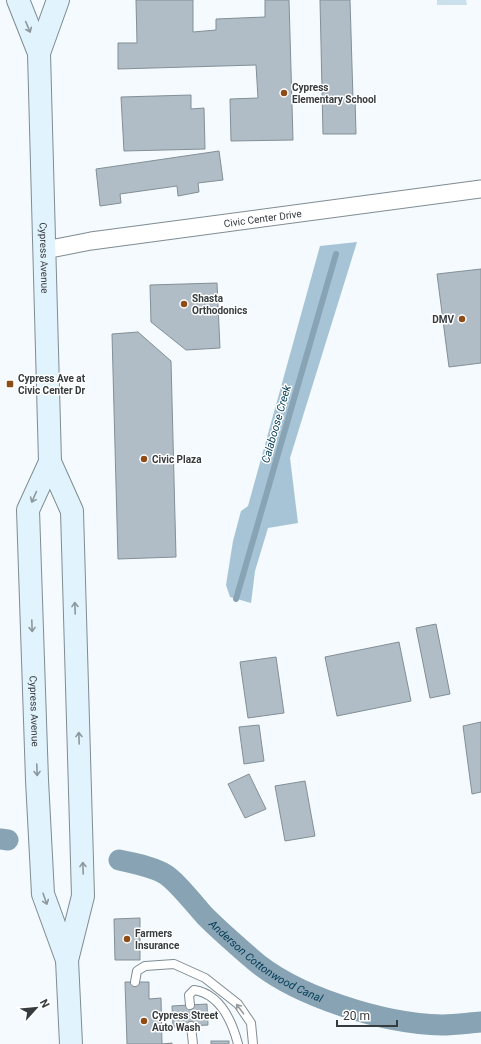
<svg xmlns="http://www.w3.org/2000/svg" width="481" height="1044" viewBox="0 0 481 1044" font-family="Roboto,sans-serif">
	<style>
		.green { fill: #cbe0ed }
		.forest { fill: #a7c4d6 }
		.lines { fill: none; stroke-linecap: round; stroke-linejoin: round }
		.stream { stroke: #87a3b4; stroke-width: 6 }
		.canal { stroke: #87a3b4; stroke-width: 21 }
		.building { fill: #b0bdc6; stroke: #838f97 }
		.lane-casing { stroke: #7f8c93; stroke-width: 10 }
		.street-casing { stroke: #7f8c93; stroke-width: 19 }
		.secondary-casing { stroke: #7f8c93; stroke-width: 24 }
		.lane { stroke: #fff; stroke-width: 8 }
		.street { stroke: #fff; stroke-width: 17 }
		.secondary { stroke: #e1f3fd; stroke-width: 22 }
		.oneway { stroke: #8c979e }
		.oneway2 { stroke: #9a9d9e }
		.poi-dot { fill: #8e4d17; stroke: #fff; stroke-width: 1.5 }
		.labels { text-anchor: middle; stroke-width: 3; stroke-linejoin: round; paint-order: stroke }
		.poi-label { font-size: 10px; font-weight: bold; fill: #363b3e; stroke: #fff; text-anchor: start }
		.street-label { font-size: 10px; fill: #363b3e; stroke: #fff }
		.water-label { font-size: 11px; font-style: italic; fill: #003a54; stroke: #fff }
	</style>
	<rect width="100%" height="100%" fill="#f4fafd"/>
	<polygon class="green" points="437,0 466,0 467,5 437,5"/>
	<polygon class="forest" points="357,242 290,458 298,523 268,528 255,571 251,603 230,597 226,585 233,541 241,511 248,506 320,246"/>
	<g class="lines">
		<polyline class="stream" points="236,599 336,254"/>
		<g class="canal">
			<polyline points="0,839 8,840"/>
			<path id="s1" d="M119 860C134 863 149 866 163 873 175 879 195 905 205 916 219 930 235 944 250 957 293 996 384 1024 442 1025 455 1025 468 1023 481 1022"/>
		</g>
	</g>
	<g class="building">
		<polygon points="136,0 193,0 193,32 216,30 216,19 265,17 265,0 289,0 293,140 231,141 230,99 258,98 256,65 118,69 118,43 137,43"/>
		<polygon points="320,0 350,0 353,99 355,98 356,134 323,134"/>
		<polygon points="191,95 191,109 204,108 205,149 124,151 121,97"/>
		<polygon points="219,151 223,180 198,183 199,192 178,196 177,186 120,194 121,203 100,206 96,169"/>
		<polygon points="481,269 481,363 449,367 437,274"/>
		<polygon points="217,283 220,348 186,350 151,322 150,285"/>
		<polygon points="138,332 171,361 176,557 118,559 112,334"/>
		<polygon points="436,624 450,694 430,698 416,628"/>
		<polygon points="399,642 411,701 337,716 325,657"/>
		<polygon points="276,657 284,713 248,718 240,662"/>
		<polygon points="481,722 481,792 472,794 463,726"/>
		<polygon points="259,725 264,761 244,764 239,727"/>
		<polygon points="249,774 266,809 245,818 228,784"/>
		<polygon points="305,781 315,836 285,841 275,786"/>
		<polygon points="140,918 140,960 115,960 114,919"/>
		<polygon points="125,982 149,982 149,999 161,998 162,1044 172,1043 172,1044 127,1044"/>
		<polygon points="207,1004 208,1025 173,1027 172,1006"/>
		<rect x="211" y="1041" width="18" height="3"/>
	</g>
	<g class="lines">
		<defs>
			<g id="lane">
				<polyline points="135,982 137,971 145,966 174,964 205,978 238,1004 251,1023 253,1044"/>
				<path d="M190 1005 189 995 194 990C220 994 232 1021 238 1044"/>
				<polyline points="191,1026 193,1044"/>
			</g>
			<g id="street">
				<path id="s2" d="M45 250 91 241 481 189"/>
			</g>
			<g id="secondary">
				<path id="s3" d="M18 0 39 53 50 462 72 511 83 896 67 960"/>
				<polyline points="39,53 58,0"/>
				<path id="s4" d="M50 462 28 510 37 780 43 894 67 960 71 1044"/>
			</g>
		</defs>
		<use href="#lane" class="lane-casing"/>
		<use href="#street" class="street-casing"/>
		<use href="#secondary" class="secondary-casing"/>
		<use href="#lane" class="lane"/>
		<use href="#street" class="street"/>
		<use href="#secondary" class="secondary"/>
	</g>
	<defs><path id="oneway-shaft" d="M-6 0H5M1.5-3L5.5 0L1.5 3" fill="none" stroke-width="1.6" stroke-linecap="round" stroke-linejoin="round"/></defs>
	<g class="oneway">
		<use href="#oneway-shaft" transform="translate(28 27) rotate(67)"/>
		<use href="#oneway-shaft" transform="translate(34 497) rotate(114)"/>
		<use href="#oneway-shaft" transform="translate(75 608) rotate(-92)"/>
		<use href="#oneway-shaft" transform="translate(32 626) rotate(88)"/>
		<use href="#oneway-shaft" transform="translate(79 738) rotate(-92)"/>
		<use href="#oneway-shaft" transform="translate(37 770) rotate(88)"/>
		<use href="#oneway-shaft" transform="translate(83 868) rotate(-92)"/>
		<use href="#oneway-shaft" transform="translate(45 899) rotate(71)"/>
	</g>
	<use class="oneway2" href="#oneway-shaft" transform="translate(240 1009) rotate(-127)"/>
	<g class="poi-dot">
		<circle cx="284" cy="93" r="4"/>
		<circle cx="184" cy="304" r="4"/>
		<circle cx="462" cy="319" r="4"/>
		<rect x="6" y="380" width="8" height="8" rx="2"/>
		<circle cx="144" cy="459" r="4"/>
		<circle cx="127" cy="939" r="4"/>
		<circle cx="144" cy="1021" r="4"/>
	</g>
	<g class="labels">
		<g class="poi-label">
			<text x="292" y="91">Cypress<tspan x="292" dy="12">Elementary School</tspan></text>
			<text x="192" y="302">Shasta<tspan x="192" dy="12">Orthodonics</tspan></text>
			<text x="454" y="323" text-anchor="end">DMV</text>
			<text x="18" y="382">Cypress Ave at<tspan x="18" dy="12">Civic Center Dr</tspan></text>
			<text x="152" y="463">Civic Plaza</text>
			<text x="135" y="937">Farmers<tspan x="135" dy="12">Insurance</tspan></text>
			<text x="152" y="1019">Cypress Street<tspan x="152" dy="12">Auto Wash</tspan></text>
		</g>
		<g class="street-label">
			<text dy="4" stroke="none"><textPath href="#s2" startOffset="220">Civic Center Drive</textPath></text>
			<text dy="4" stroke="none"><textPath href="#s3" startOffset="262">Cypress Avenue</textPath></text>
			<text dy="4" stroke="none"><textPath href="#s4" startOffset="254">Cypress Avenue</textPath></text>
		</g>
		<g class="water-label">
			<text transform="translate(276 424) rotate(-74)" y="4">Calaboose Creek</text>
			<text dy="4" stroke="none"><textPath href="#s1" startOffset="183">Anderson Cottonwood Canal</textPath></text>
		</g>
	</g>
	<g transform="translate(36 1008) rotate(63)" stroke="#ffffff" stroke-width="3" paint-order="stroke">
	<path d="M0-3L7 15L0 10L-7 15Z" fill="#363b3e"/>
	<text y="-6" font-size="11" font-weight="bold" text-anchor="middle" fill="#363b3e">N</text>
	</g>
	<path d="M337 1020v6h60v-6" fill="none" stroke="#363b3e" stroke-width="2"/>
	<text x="343" y="1020" font-size="12" fill="#363b3e" stroke="#ffffff" stroke-width="3" paint-order="stroke">20 m</text>
</svg>
